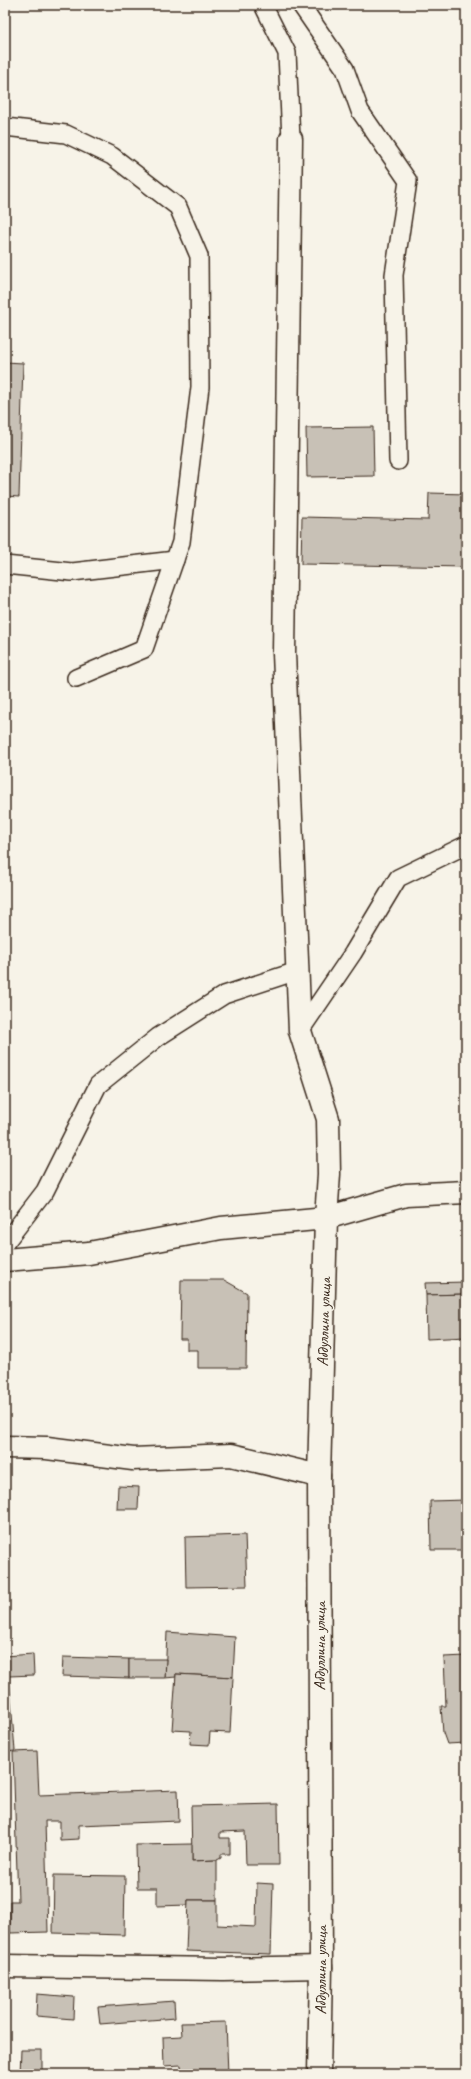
<svg xmlns="http://www.w3.org/2000/svg" width="471" height="2079" viewBox="0 0 471 2079" font-family="Caveat,sans-serif">
	<style>
		.building { fill: #c8c1b6; stroke: #3b2a1e }
		.lines { fill: none; stroke-linecap: round; stroke-linejoin: round }
		.service-casing { stroke: #3b2a1e; stroke-width: 20 }
		.minor-casing { stroke: #3b2a1e; stroke-width: 25 }
		.service { stroke: #f7f3e8; stroke-width: 17 }
		.minor { stroke: #f7f3e8; stroke-width: 22 }
		.labels { text-anchor: middle; stroke-width: 3; stroke-linejoin: round; paint-order: stroke }
		.street-label { font-size: 16px; fill: #3b2a1e; stroke: #f7f3e8 }
	</style>
	<rect width="100%" height="100%" fill="#f7f3e8"/>
	<filter id="ink" filterUnits="userSpaceOnUse"><feTurbulence type="fractalNoise" baseFrequency=".025" numOctaves="2"/><feDisplacementMap in="SourceGraphic" scale="8" xChannelSelector="R" yChannelSelector="G"/><feConvolveMatrix kernelMatrix="1 2 1 2 8 2 1 2 1" color-interpolation-filters="sRGB"/></filter>
	<g filter="url(#ink)">
		<g class="building">
			<polygon points="5,362 23,363 19,497 5,496"/>
			<polygon points="373,427 374,476 307,477 306,428"/>
			<polygon points="429,493 466,494 466,567 301,564 302,517 428,520"/>
			<polygon points="181,1280 224,1280 247,1293 246,1368 198,1368 198,1350 187,1350 187,1339 180,1339"/>
			<polygon points="466,1282 466,1294 426,1295 425,1283"/>
			<polygon points="466,1294 466,1337 427,1339 426,1295"/>
			<polygon points="118,1486 139,1487 138,1509 117,1509"/>
			<polygon points="5,1487 8,1487 9,1502 5,1502"/>
			<polygon points="466,1500 466,1550 431,1550 430,1501"/>
			<polygon points="245,1535 247,1586 186,1587 185,1537"/>
			<polygon points="167,1632 235,1637 233,1677 176,1674 176,1677 165,1678"/>
			<polygon points="5,1654 5,1656 33,1654 34,1675 9,1676 15,1751 5,1752"/>
			<polygon points="466,1656 466,1743 447,1744 443,1733 441,1706 446,1706 444,1657"/>
			<polygon points="63,1657 129,1659 129,1678 62,1676"/>
			<polygon points="129,1659 166,1659 165,1678 129,1678"/>
			<polygon points="176,1674 233,1677 230,1733 210,1732 209,1745 190,1744 191,1731 172,1730"/>
			<polygon points="37,1751 39,1795 178,1790 179,1821 79,1825 79,1839 60,1840 60,1821 45,1821 48,1932 10,1933 10,1901 18,1901 13,1752"/>
			<polygon points="278,1804 279,1865 246,1865 245,1831 220,1832 220,1838 230,1838 230,1854 221,1854 221,1858 217,1860 192,1861 191,1806"/>
			<polygon points="192,1844 192,1861 217,1860 217,1900 188,1900 188,1905 157,1906 157,1888 137,1888 136,1845"/>
			<polygon points="54,1875 125,1876 124,1935 53,1933"/>
			<polygon points="257,1883 273,1884 271,1954 186,1951 188,1900 217,1900 217,1925 256,1927"/>
			<polygon points="37,1994 74,1997 73,2019 36,2016"/>
			<polygon points="174,2001 175,2018 100,2024 98,2007"/>
			<polygon points="226,2022 228,2074 182,2074 181,2065 164,2066 163,2037 182,2036 181,2023"/>
			<polygon points="21,2050 42,2050 42,2074 20,2074"/>
		</g>
		<g class="lines">
			<defs>
				<g id="service">
					<polyline points="263,5 287,53 291,139"/>
					<polyline points="301,5 345,69 360,111 408,181 394,275 398,461"/>
					<polyline points="5,127 66,134 112,156 178,207 199,256 200,387 181,542 144,649 76,678"/>
					<polyline points="5,565 72,572 175,560"/>
					<polyline points="300,1031 353,953 398,878 466,845"/>
					<polyline points="5,1243 45,1191 98,1085 158,1037 224,995 297,971"/>
				</g>
				<g id="minor">
					<polyline points="291,139 284,653 300,1031 328,1119 329,1174 326,1218 319,1476 321,1967 319,2074"/>
					<polyline points="5,1260 89,1253 221,1228 326,1218 406,1195 466,1192"/>
					<polyline points="5,1447 47,1448 133,1459 231,1455 319,1476"/>
					<polyline points="5,1966 223,1969 321,1967"/>
				</g>
			</defs>
			<use href="#service" class="service-casing"/>
			<use href="#minor" class="minor-casing"/>
			<use href="#service" class="service"/>
			<use href="#minor" class="minor"/>
		</g>
	</g>
	<g class="labels">
		<g class="street-label">
			<text transform="translate(323 1322) rotate(-88)" y="6">Абдуллина улица</text>
			<text transform="translate(319 1646) rotate(-90)" y="6">Абдуллина улица</text>
			<text transform="translate(320 1970) rotate(-90)" y="6">Абдуллина улица</text>
		</g>
	</g>
	<rect width="471" height="2079" fill="none" stroke="#f7f3e8" stroke-width="20"/>
	<rect x="10" y="10" width="451" height="2059" fill="none" stroke="#3b2a1e" stroke-width="1.5" filter="url(#ink)"/>
</svg>
